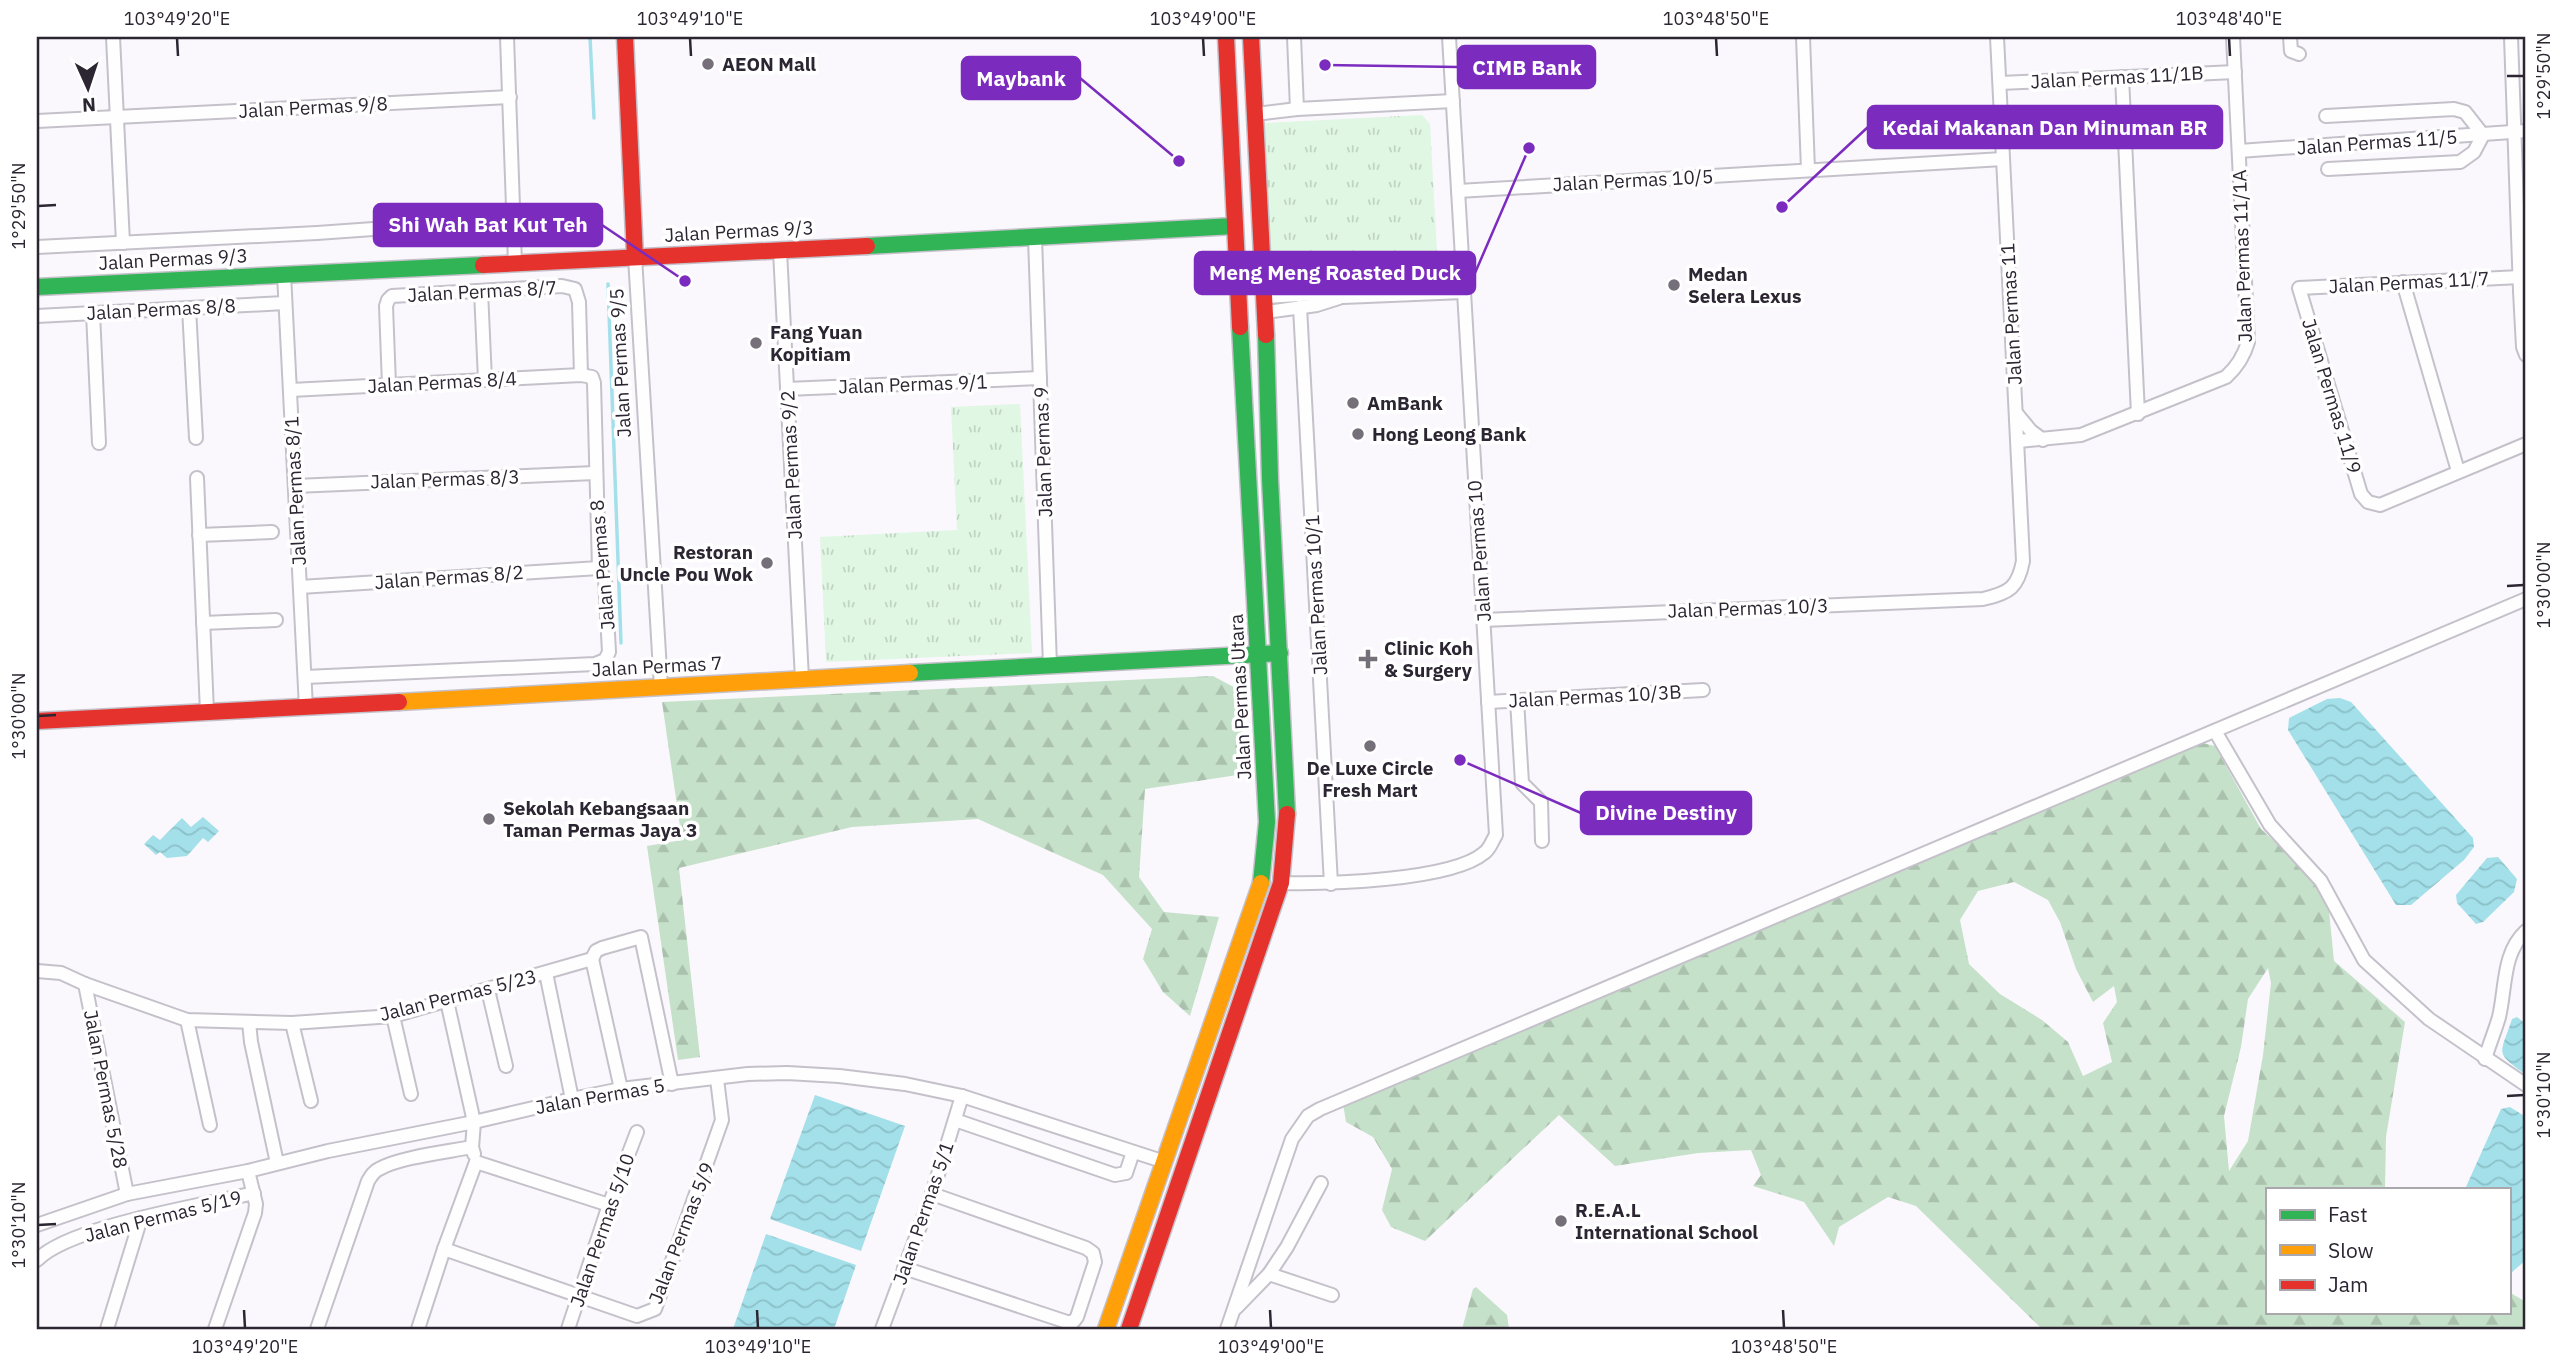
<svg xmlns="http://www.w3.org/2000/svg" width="2563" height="1366" viewBox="0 0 2563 1366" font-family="'IBM Plex Sans',sans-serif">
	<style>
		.grass { fill: url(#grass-tufts) }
		.forest { fill: url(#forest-firs); fill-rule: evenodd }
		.water { fill: url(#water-waves) }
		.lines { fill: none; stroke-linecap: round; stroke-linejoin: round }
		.stream { stroke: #a3e0e9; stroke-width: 3.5 }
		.street-casing { stroke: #c5c1ca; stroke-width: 16 }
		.fast-casing { stroke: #c5c1ca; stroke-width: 19 }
		.slow-casing { stroke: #c5c1ca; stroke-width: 19 }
		.jam-casing { stroke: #c5c1ca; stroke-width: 19 }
		.street { stroke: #fefeff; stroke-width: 12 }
		.fast { stroke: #30b455; stroke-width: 16 }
		.slow { stroke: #ff9f0a; stroke-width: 16 }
		.jam { stroke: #e5322d; stroke-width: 16 }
		.ticks { fill: none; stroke: #2c2532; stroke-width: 2.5 }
		.poi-dot { fill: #746f79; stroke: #fff; stroke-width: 2.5 }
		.labels { text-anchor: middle; stroke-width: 7; stroke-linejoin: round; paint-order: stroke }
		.poi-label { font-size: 19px; font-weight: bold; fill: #2c2532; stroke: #fff; text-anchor: start }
		.street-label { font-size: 19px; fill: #2c2532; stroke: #fff }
		.leader { fill: none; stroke: #7b2cbf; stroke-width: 2.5 }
		.callout-dot { fill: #7b2cbf; stroke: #fff; stroke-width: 2.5 }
		.callout { fill: #7b2cbf; stroke: #7b2cbf; stroke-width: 2.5 }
		.callout-label { font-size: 21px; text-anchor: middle; font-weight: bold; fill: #fff }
		.neatline { fill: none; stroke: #2c2532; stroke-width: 2.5 }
		.ticks-label { font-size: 18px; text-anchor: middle; fill: #2c2532 }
	</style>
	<defs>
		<pattern id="grass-tufts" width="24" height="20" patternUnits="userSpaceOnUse" patternTransform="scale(1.75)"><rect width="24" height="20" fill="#e0f7e3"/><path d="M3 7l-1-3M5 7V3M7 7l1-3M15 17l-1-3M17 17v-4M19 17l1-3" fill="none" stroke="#c0d4c3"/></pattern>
		<pattern id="forest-firs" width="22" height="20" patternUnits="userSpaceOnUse" patternTransform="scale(1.75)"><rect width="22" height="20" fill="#c6e1c9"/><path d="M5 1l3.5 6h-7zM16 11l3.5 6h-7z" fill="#aac1ad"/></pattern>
		<pattern id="water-waves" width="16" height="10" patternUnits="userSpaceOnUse" patternTransform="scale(1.75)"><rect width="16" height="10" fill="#a3e0e9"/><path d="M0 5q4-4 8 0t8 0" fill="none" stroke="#8cc0c8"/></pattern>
	</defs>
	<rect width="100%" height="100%" fill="#faf8fd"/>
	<g class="grass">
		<polygon points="1422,115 1430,124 1438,270 1429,278 1272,286 1261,127 1266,123"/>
		<polygon points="1020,404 1032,653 826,662 820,537 957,530 951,407"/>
	</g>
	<g class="forest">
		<polygon points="1213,676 1241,691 1244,774 1145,789 1139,877 1164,912 1219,917 1190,1016 1163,992 1143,959 1152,929 1103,875 978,819 852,827 679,868 700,1057 678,1060 647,846 682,840 662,702"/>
		<path d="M2203 743 2215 746 2261 829 2327 891 2334 961 2405 1022 2386 1137 2385 1189H2267V1312H2509V1292L2526 1302V1329H2042L1916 1206 1888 1197 1839 1227 1834 1246 1804 1202 1753 1186 1761 1175 1751 1150 1698 1153 1615 1166 1559 1115 1425 1241 1391 1227 1382 1210 1392 1169 1373 1137 1346 1122 1343 1104ZM2014 882 2048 900 2060 922 2076 969 2093 1002 2114 986 2117 1002 2103 1023 2112 1062 2083 1076 2068 1042 2042 1020 2000 994 1969 964 1960 920 1978 891ZM2268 968 2271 983 2263 1055 2248 1141 2229 1171 2224 1116 2241 1047 2248 999Z"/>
		<polygon points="1476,1287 1507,1315 1509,1329 1462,1329 1473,1289"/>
	</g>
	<g class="water">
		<polygon points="2340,698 2351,702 2473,838 2474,847 2464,860 2411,905 2396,905 2288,730 2289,718 2327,699"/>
		<polygon points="203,817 219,831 208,842 203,838 187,856 167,858 160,852 156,855 144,844 153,835 160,840 182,818 191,827"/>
		<polygon points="2498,857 2517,879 2514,892 2483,922 2476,924 2457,903 2456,895 2487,858"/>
		<path d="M2517 1017 2526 1024V1075C2494 1051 2500 1056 2512 1019Z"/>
		<polygon points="815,1095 905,1126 861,1251 770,1219"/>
		<polygon points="2510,1107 2526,1117 2526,1260 2512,1272 2509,1270 2509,1189 2465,1189 2501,1109"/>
		<polygon points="766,1234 856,1265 834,1329 733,1329"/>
	</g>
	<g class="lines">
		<g class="stream">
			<polyline points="590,37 594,118"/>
			<polyline points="608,284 621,643"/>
		</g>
		<defs>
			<g id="street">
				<polyline points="113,37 123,243"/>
				<polyline points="507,37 515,263"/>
				<polyline points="1294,37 1297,109"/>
				<polyline points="1803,37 1808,170"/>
				<polyline points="2290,37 2291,51 2299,54"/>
				<polyline points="2511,37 2520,291 2523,347 2526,355"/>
				<polyline points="2122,77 2138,414"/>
				<polyline points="2000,83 2235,72"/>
				<polyline points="1256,114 1297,109 1453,101"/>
				<polyline points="2326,116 2454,109 2465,112 2483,135"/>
				<polyline points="37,121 510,97"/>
				<polyline points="2239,151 2526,131"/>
				<polyline points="2328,169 2460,162 2474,152 2483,135"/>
				<polyline points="1458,191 2003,159"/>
				<polyline points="1035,238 1050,666"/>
				<polyline points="37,247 317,233 515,219"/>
				<polyline points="780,251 802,679"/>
				<polyline points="635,257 661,687"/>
				<polyline points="284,274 306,708"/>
				<polyline points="2520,277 2299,288 2361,494 2368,502 2380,505 2526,444"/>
				<polyline points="2403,282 2458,471"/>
				<polyline points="481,291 485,380"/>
				<polyline points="1265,297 1316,294 1343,297 1463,292"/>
				<polyline points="1300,307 1331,884"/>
				<polyline points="189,308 196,438"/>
				<polyline points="1266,312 1317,305 1339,298"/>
				<polyline points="93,313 99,443"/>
				<polyline points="37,316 285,303"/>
				<polyline points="389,385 386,306 388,300 392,296 562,286 575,289 579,302 581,375"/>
				<polyline points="787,389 1040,378"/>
				<polyline points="291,390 581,375 592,377 594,383 599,568 605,579 609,652 605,660 595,664 305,677"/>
				<polyline points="2017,414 2031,431 2043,440"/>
				<path d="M2019 441 2081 435 2226 377C2237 367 2244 356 2248 342L2233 37"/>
				<polyline points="197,478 207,712"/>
				<polyline points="295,486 595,473"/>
				<polyline points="199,535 272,532"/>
				<polyline points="300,587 599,568"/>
				<path d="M1483 620 1983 599C2010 593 2018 587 2023 561L1997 37"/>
				<polyline points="203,623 276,620"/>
				<polyline points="1517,700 1522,783 1541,802 1542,841"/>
				<polyline points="1488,702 1703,690"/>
				<polyline points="2215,731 2270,825 2321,881 2364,960 2429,1019 2526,1085"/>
				<path d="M1281 883C1326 884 1451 881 1484 853 1490 849 1492 841 1496 835L1449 37"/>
				<polyline points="592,959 596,951 602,948 641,937 672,1084"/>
				<polyline points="592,959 621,1089"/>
				<polyline points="37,971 61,973 85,984 187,1020 292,1023 393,1016 592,959"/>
				<polyline points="546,973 572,1099"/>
				<polyline points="85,984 127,1194"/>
				<polyline points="488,990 506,1066"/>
				<polyline points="447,1001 474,1122 472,1147 474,1154"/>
				<polyline points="393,1016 411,1094"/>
				<polyline points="187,1020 210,1125"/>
				<polyline points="249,1022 251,1042 277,1163"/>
				<polyline points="292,1023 311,1101"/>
				<path d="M2485 1059C2489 1045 2495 1031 2499 1017 2506 988 2502 953 2526 931"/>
				<polyline points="955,1120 1115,1175 1126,1173 1133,1152"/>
				<polyline points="476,1162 609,1205"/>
				<polyline points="37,1225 127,1194 248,1171 328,1151 474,1122 572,1099 621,1089 748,1074 787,1073 839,1076 905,1084 962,1096 1165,1162"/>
				<polyline points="444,1249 637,1316 655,1309 722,1120 717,1079"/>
				<path d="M37 1260C70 1226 204 1205 254 1193"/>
				<polyline points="904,1268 1067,1322 1073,1322 1077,1317 1095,1262 1093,1253 1086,1248 932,1194"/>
				<polyline points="1269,1274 1332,1295"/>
				<polyline points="1236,1308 1269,1274 1287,1247 1321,1183"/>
				<polyline points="107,1329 141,1218"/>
				<polyline points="215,1329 255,1213 256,1204 248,1171"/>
				<path d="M317 1329 368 1181C371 1176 374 1171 379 1169 400 1157 447 1152 472 1147"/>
				<polyline points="418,1329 444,1249 476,1162"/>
				<polyline points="568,1329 609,1205 637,1132"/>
				<polyline points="882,1329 932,1194 962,1096"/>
				<polyline points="1227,1329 1292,1139 1308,1116 1320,1109 2526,599"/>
			</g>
			<g id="fast">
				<polyline points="867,246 1234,226"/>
				<polyline points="37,287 483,265"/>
				<polyline points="1240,327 1267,822 1261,883"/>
				<polyline points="1266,335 1270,479 1287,814"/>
				<polyline points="910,673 1280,653"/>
			</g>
			<g id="slow">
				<polyline points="399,702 910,673"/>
				<polyline points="1106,1329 1261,883"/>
			</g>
			<g id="jam">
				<polyline points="625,37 635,257"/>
				<polyline points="1226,37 1240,327"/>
				<polyline points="1251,37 1266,335"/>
				<polyline points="483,265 867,246"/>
				<polyline points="37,721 399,702"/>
				<polyline points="1129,1329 1281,883 1287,814"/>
			</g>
		</defs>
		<use href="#street" class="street-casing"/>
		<use href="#fast" class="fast-casing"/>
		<use href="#slow" class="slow-casing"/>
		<use href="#jam" class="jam-casing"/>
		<use href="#street" class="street"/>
		<use href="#fast" class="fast"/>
		<use href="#slow" class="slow"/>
		<use href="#jam" class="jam"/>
	</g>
	<path class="ticks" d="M177 38 178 56M690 38 691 56M1203 38 1204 56M1716 38 1717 56M2229 38 2230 56M2507 76H2524M38 206 56 205M2507 586 2524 585M38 716 56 715M2507 1096 2524 1095M38 1225 56 1224M244 1310 245 1328M757 1310 758 1328M1270 1310 1271 1328M1783 1310 1784 1328"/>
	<g class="poi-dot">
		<circle cx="708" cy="64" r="7"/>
		<circle cx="1674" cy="285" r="7"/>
		<circle cx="756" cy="343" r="7"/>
		<circle cx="1353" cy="403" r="7"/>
		<circle cx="1358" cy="434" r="7"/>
		<circle cx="767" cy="563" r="7"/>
		<path d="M1364.5 648.5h7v7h7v7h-7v7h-7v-7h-7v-7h7z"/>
		<circle cx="1370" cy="746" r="7"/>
		<circle cx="489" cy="819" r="7"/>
		<circle cx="1561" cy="1221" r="7"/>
	</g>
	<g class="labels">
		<g class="poi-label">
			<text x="722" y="71">AEON Mall</text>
			<text x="1688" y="281">Medan<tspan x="1688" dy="22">Selera Lexus</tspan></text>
			<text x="770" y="339">Fang Yuan<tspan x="770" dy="22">Kopitiam</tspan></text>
			<text x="1367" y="410">AmBank</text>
			<text x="1372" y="441">Hong Leong Bank</text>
			<text x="753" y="559" text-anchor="end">Restoran<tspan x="753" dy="22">Uncle Pou Wok</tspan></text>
			<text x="1384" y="655">Clinic Koh<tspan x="1384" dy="22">&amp; Surgery</tspan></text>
			<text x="1370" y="775" text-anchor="middle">De Luxe Circle<tspan x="1370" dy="22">Fresh Mart</tspan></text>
			<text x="503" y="815">Sekolah Kebangsaan<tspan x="503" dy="22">Taman Permas Jaya 3</tspan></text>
			<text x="1575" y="1217">R.E.A.L<tspan x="1575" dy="22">International School</tspan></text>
		</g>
		<g class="street-label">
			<text transform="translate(2117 77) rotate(-3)" y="7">Jalan Permas 11/1B</text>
			<text transform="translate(313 107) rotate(-3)" y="7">Jalan Permas 9/8</text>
			<text transform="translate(2377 142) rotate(-4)" y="7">Jalan Permas 11/5</text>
			<text transform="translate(1633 180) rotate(-3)" y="7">Jalan Permas 10/5</text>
			<text transform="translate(739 231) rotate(-3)" y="7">Jalan Permas 9/3</text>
			<text transform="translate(2242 256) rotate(-92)" y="7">Jalan Permas 11/1A</text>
			<text transform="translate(173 259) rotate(-3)" y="7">Jalan Permas 9/3</text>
			<text transform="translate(2409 282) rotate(-3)" y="7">Jalan Permas 11/7</text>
			<text transform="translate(482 291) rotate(-3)" y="7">Jalan Permas 8/7</text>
			<text transform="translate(161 309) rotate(-3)" y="7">Jalan Permas 8/8</text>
			<text transform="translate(2011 314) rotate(-93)" y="7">Jalan Permas 11</text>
			<text transform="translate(620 363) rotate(-93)" y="7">Jalan Permas 9/5</text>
			<text transform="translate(442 382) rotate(-3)" y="7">Jalan Permas 8/4</text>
			<text transform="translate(913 384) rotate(-2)" y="7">Jalan Permas 9/1</text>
			<text transform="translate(2332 396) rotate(73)" y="7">Jalan Permas 11/9</text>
			<text transform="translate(1043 452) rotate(-92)" y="7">Jalan Permas 9</text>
			<text transform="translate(791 465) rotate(-93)" y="7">Jalan Permas 9/2</text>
			<text transform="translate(445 479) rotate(-2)" y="7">Jalan Permas 8/3</text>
			<text transform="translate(295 491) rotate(-93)" y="7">Jalan Permas 8/1</text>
			<text transform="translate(1479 551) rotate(-94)" y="7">Jalan Permas 10</text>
			<text transform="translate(602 565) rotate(-95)" y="7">Jalan Permas 8</text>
			<text transform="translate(449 577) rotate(-4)" y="7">Jalan Permas 8/2</text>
			<text transform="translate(1316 595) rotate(-93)" y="7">Jalan Permas 10/1</text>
			<text transform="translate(1748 608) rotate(-2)" y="7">Jalan Permas 10/3</text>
			<text transform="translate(657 666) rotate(-3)" y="7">Jalan Permas 7</text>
			<text transform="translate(1595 696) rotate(-3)" y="7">Jalan Permas 10/3B</text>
			<text transform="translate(1240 697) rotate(-93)" y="7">Jalan Permas Utara</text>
			<text transform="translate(458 995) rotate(-14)" y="7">Jalan Permas 5/23</text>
			<text transform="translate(106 1089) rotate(79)" y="7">Jalan Permas 5/28</text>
			<text transform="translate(600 1096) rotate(-10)" y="7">Jalan Permas 5</text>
			<text transform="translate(923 1213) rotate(-71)" y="7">Jalan Permas 5/1</text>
			<text transform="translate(163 1216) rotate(-14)" y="7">Jalan Permas 5/19</text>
			<text transform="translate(602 1230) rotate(-71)" y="7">Jalan Permas 5/10</text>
			<text transform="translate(681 1233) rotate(-69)" y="7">Jalan Permas 5/9</text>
		</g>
	</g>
	<path class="leader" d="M1325 65L1458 67M1179 161L1080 78M1782 207L1868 127M685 281L602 225M1529 148L1475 273M1460 760L1581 813"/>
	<g class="callout-dot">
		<circle cx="1325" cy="65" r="7"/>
		<circle cx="1179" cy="161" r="7"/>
		<circle cx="1782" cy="207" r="7"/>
		<circle cx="685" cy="281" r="7"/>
		<circle cx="1529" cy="148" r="7"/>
		<circle cx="1460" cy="760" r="7"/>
	</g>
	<g class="callout">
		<rect x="1458" y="46" width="137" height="42" rx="7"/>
		<rect x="962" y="57" width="118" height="42" rx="7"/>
		<rect x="1868" y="106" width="354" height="42" rx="7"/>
		<rect x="374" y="204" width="228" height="42" rx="7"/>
		<rect x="1195" y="252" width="280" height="42" rx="7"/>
		<rect x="1581" y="792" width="170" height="42" rx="7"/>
	</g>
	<g class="callout-label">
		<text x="1527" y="75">CIMB Bank</text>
		<text x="1021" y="86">Maybank</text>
		<text x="2045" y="135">Kedai Makanan Dan Minuman BR</text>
		<text x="488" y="232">Shi Wah Bat Kut Teh</text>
		<text x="1335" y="280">Meng Meng Roasted Duck</text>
		<text x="1666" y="820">Divine Destiny</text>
	</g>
	<rect width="2563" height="1366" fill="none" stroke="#ffffff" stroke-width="77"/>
	<rect x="2266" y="1188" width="245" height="126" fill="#ffffff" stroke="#aba8ad" stroke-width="2"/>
	<rect x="2280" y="1210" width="35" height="10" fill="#30b455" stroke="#aba8ad" stroke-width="2"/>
	<text x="2328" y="1222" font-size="21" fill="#2c2532">Fast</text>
	<rect x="2280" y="1245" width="35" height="10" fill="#ff9f0a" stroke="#aba8ad" stroke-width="2"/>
	<text x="2328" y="1258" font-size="21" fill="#2c2532">Slow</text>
	<rect x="2280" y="1280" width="35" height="10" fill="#e5322d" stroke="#aba8ad" stroke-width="2"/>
	<text x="2328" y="1292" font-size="21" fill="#2c2532">Jam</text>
	<g transform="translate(88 88) rotate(177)" stroke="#ffffff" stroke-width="5" paint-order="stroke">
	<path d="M0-5L12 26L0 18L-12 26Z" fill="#2c2532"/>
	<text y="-10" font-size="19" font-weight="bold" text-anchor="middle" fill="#2c2532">N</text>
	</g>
	<rect x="38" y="38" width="2486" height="1290" class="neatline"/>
	<g class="ticks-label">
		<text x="177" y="25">103°49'20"E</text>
		<text x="690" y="25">103°49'10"E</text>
		<text x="1203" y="25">103°49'00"E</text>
		<text x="1716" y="25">103°48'50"E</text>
		<text x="2229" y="25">103°48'40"E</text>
		<text transform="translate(2544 76) rotate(-90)" y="6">1°29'50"N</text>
		<text transform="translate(19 206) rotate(-90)" y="6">1°29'50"N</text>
		<text transform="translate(2544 585) rotate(-90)" y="6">1°30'00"N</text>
		<text transform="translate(19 716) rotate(-90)" y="6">1°30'00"N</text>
		<text transform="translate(2544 1095) rotate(-90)" y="6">1°30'10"N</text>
		<text transform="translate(19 1225) rotate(-90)" y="6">1°30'10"N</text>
		<text x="245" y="1353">103°49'20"E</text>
		<text x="758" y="1353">103°49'10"E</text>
		<text x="1271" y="1353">103°49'00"E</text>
		<text x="1784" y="1353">103°48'50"E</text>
	</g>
</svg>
